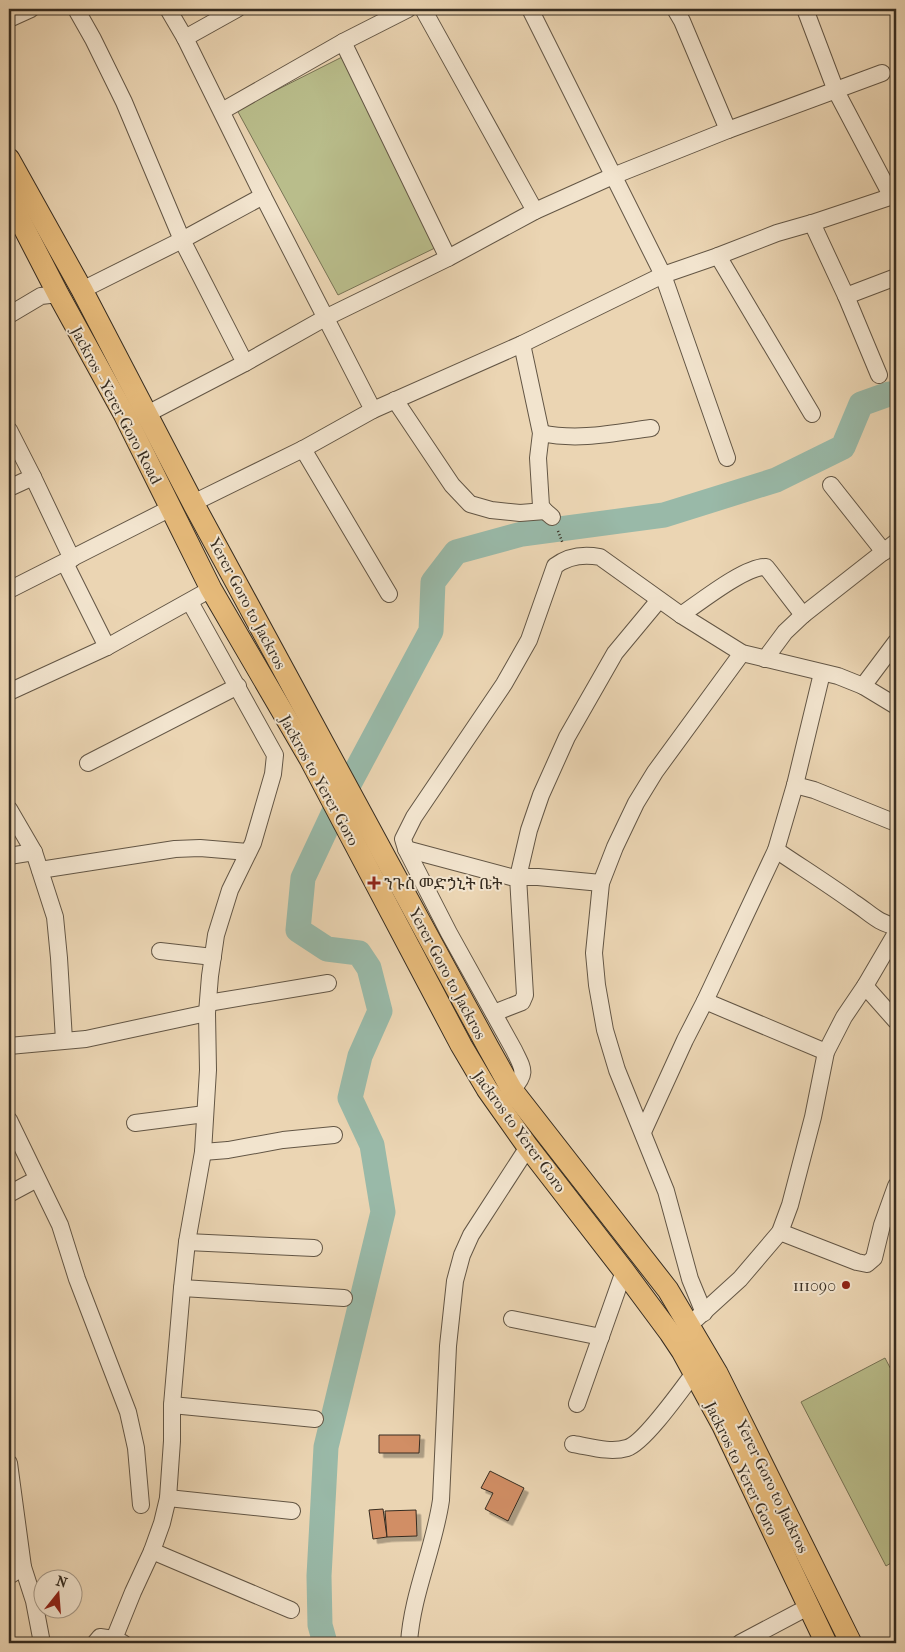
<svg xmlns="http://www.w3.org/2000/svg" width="905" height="1652" viewBox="0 0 905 1652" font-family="'IM FELL French Canon','Noto Serif Ethiopic',serif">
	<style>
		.green { fill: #b9bd8b; stroke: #787456 }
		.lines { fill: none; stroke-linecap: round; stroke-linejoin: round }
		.river { stroke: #99b9a8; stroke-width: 25 }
		.building { fill: #d18e65; stroke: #362c20; filter: url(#shadow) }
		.minor-casing { stroke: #635645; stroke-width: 18 }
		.major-casing { stroke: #362c20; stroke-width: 23 }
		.path { stroke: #362c20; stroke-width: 2.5; stroke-dasharray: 1 2.5; stroke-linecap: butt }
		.minor { stroke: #f2e4ce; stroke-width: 16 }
		.major { stroke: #e6ba7a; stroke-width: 21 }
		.poi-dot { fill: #8f2418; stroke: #f2e4ce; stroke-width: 2 }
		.labels { text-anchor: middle; stroke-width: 4; stroke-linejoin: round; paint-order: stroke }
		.street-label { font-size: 16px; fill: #362c20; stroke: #f2e4ce }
		.poi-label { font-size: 16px; fill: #362c20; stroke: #f2e4ce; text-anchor: start }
	</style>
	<defs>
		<filter id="shadow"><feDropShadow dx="4.5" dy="4.5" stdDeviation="0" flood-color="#0004"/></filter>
	</defs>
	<rect width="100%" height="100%" fill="#ebd5b3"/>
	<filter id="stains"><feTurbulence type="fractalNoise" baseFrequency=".004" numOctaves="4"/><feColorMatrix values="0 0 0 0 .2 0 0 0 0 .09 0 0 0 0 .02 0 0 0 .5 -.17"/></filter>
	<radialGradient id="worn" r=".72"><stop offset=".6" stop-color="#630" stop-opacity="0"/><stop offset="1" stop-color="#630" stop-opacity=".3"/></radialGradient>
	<g class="green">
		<polygon points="346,55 437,247 338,295 237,110"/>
		<polygon points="885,1358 896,1379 896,1560 886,1566 801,1402"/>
	</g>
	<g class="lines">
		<polyline class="river" points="325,1643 320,1625 319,1576 326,1447 383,1212 372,1145 350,1098 360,1056 380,1011 369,968 359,953 327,949 298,930 303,878 333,814 431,631 433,582 456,552 522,534 664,515 776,480 843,447 861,404 889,394 896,395"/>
	</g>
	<g class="building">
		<polygon points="379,1435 420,1435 419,1453 379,1453"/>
		<polygon points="490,1471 524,1488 508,1521 485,1509 493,1493 481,1488"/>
		<polygon points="383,1509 387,1537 373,1539 369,1510"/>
		<polygon points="416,1510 417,1536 387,1537 385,1511"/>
		<rect x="468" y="1638" width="10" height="5"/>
	</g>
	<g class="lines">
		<defs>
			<g id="minor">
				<polyline points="76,9 93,39 124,102 182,240 245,363"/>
				<polyline points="168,9 185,38 263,196 373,410"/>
				<polyline points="423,9 535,211"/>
				<polyline points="530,9 663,275 727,458"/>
				<polyline points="675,9 682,21 728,130"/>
				<polyline points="805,9 836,91 892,197"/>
				<polyline points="9,19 31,9"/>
				<polyline points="185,38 237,9"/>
				<polyline points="343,42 448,258"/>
				<polyline points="222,111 343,42 408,9"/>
				<polyline points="812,223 846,296 879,375"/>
				<polyline points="718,256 812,414"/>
				<polyline points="82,290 182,240 263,196"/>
				<polyline points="846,296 896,277"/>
				<polyline points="9,315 41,296 58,294"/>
				<polyline points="522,344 541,433 538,458 541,506 545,511 552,517"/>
				<polyline points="395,400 452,485 470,504 491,510 520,513 545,511"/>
				<polyline points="147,414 245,363 325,318 448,258 535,211 613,176 728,130 882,73"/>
				<polyline points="9,430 33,477 72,559"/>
				<path d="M541 433C578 441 614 433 651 428"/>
				<polyline points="303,449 389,594"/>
				<polyline points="831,485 884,552"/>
				<polyline points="9,488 33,477"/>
				<polyline points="193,503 303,449 373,410 522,344 663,275 718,256 777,233 812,223 896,195"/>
				<polyline points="65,563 107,647"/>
				<polyline points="9,590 171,508"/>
				<path d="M681 615C699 603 745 566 766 567L770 572 803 615"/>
				<polyline points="765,659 785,632 803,615 896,542"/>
				<polyline points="863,686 896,642"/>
				<polyline points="9,692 107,647 211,589"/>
				<polyline points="88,763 238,686"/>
				<polyline points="795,785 814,790 896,823"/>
				<polyline points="9,809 34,852 55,917 59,958 64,1040"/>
				<polyline points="406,849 511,877 538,877 601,883"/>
				<path d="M776 850C801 867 828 884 853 902 868 911 878 924 896 926"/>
				<polyline points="9,856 34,852"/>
				<polyline points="40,870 175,849 200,848 248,852"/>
				<polyline points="160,951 213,957"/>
				<polyline points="865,986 896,1021"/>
				<polyline points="705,1001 826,1052"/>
				<polyline points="208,1003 328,983"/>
				<polyline points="494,1013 522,1002 525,995 518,877 529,830 541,795 567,737 615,653 659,600"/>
				<polyline points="9,1046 86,1039 207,1013"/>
				<path d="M512 1090C528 1073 523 1069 514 1050L449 933 406 849 403 839 414 817 504 684 529 640 555 566C568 556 584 554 600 557L681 615 742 653 838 676 863 686 896 706"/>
				<polyline points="9,1120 60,1225 77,1279 128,1412 136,1448 141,1505"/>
				<polyline points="135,1123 205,1114"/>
				<polyline points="643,1132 685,1040 705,1001 776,850 795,785 822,673"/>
				<polyline points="203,1152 228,1150 283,1140 334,1135"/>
				<polyline points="9,1194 37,1179"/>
				<polyline points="780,1232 857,1262 867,1264 874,1258 882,1225 896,1186"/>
				<polyline points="187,1242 314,1248"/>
				<polyline points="182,1288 344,1298"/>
				<polyline points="704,1313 690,1279 666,1191 617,1070 605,1030 597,985 594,953 601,883 615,847 636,803 655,772 742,653"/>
				<polyline points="512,1319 601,1337"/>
				<polyline points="696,1319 740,1279 780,1232 790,1205 813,1117 826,1052 844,1017 865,986 896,933"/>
				<polyline points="577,1404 624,1271"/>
				<polyline points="172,1405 315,1419"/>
				<path d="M573 1444C591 1447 610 1453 627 1448 644 1443 682 1389 694 1373"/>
				<polyline points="9,1463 23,1567 34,1601 42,1643"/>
				<polyline points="168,1498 292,1511"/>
				<polyline points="152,1551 291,1610"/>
				<polyline points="9,1576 23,1567"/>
				<polyline points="114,1639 133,1592 152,1551 162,1523 168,1498 172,1441 172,1405 182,1288 187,1242 203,1152 208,1070 207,1013 210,976 216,935 230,890 253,843 273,774 275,755 190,602"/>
				<polyline points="95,1643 100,1637 114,1639 123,1643"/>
				<path d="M409 1643C412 1594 434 1549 441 1500L448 1346 455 1281 462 1255 471 1235 528 1147"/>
				<polyline points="740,1643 808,1607"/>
			</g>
			<g id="major">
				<polyline points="9,159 82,290 193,503 488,1047 512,1090 668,1290 717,1373 851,1643"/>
				<polyline points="9,199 58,294 124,414 211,589 310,759 461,1045 487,1089 528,1147 624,1271 670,1333 682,1351 723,1426 826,1643"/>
			</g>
		</defs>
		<use href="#minor" class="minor-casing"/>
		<use href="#major" class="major-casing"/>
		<polyline class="path" points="558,531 563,544"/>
		<use href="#minor" class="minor"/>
		<use href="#major" class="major"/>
	</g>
	<g class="poi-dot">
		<path d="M371.5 875.5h5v5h5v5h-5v5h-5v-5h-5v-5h5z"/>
		<circle cx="846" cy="1285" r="5"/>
	</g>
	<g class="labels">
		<g class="street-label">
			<text transform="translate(117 405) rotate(62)" y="6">Jackros - Yerer Goro Road</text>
			<text transform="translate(248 603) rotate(62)" y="6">Yerer Goro to Jackros</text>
			<text transform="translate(320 780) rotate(61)" y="6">Jackros to Yerer Goro</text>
			<text transform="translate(448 973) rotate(62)" y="6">Yerer Goro to Jackros</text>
			<text transform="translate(520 1131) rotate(54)" y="6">Jackros to Yerer Goro</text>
			<text transform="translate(742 1468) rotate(64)" y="6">Jackros to Yerer Goro</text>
			<text transform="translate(773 1486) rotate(64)" y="6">Yerer Goro to Jackros</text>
		</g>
		<g class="poi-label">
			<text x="384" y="889">ንጉስ መድኃኒት ቤት</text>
			<text x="836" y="1291" text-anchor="end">111090</text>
		</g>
	</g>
	<rect width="905" height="1652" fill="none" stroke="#ebd5b3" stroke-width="30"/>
	<rect x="10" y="10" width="885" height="1632" fill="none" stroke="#362c20" stroke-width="2.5"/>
	<rect x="15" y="15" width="875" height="1622" fill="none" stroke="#362c20"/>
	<g transform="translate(58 1594) rotate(17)"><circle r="24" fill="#f2e4ce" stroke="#a79a88"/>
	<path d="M0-4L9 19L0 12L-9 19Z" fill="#8f2418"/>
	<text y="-8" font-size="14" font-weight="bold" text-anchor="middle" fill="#362c20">N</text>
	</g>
	<rect width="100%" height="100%" filter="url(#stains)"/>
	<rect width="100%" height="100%" fill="url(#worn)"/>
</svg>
